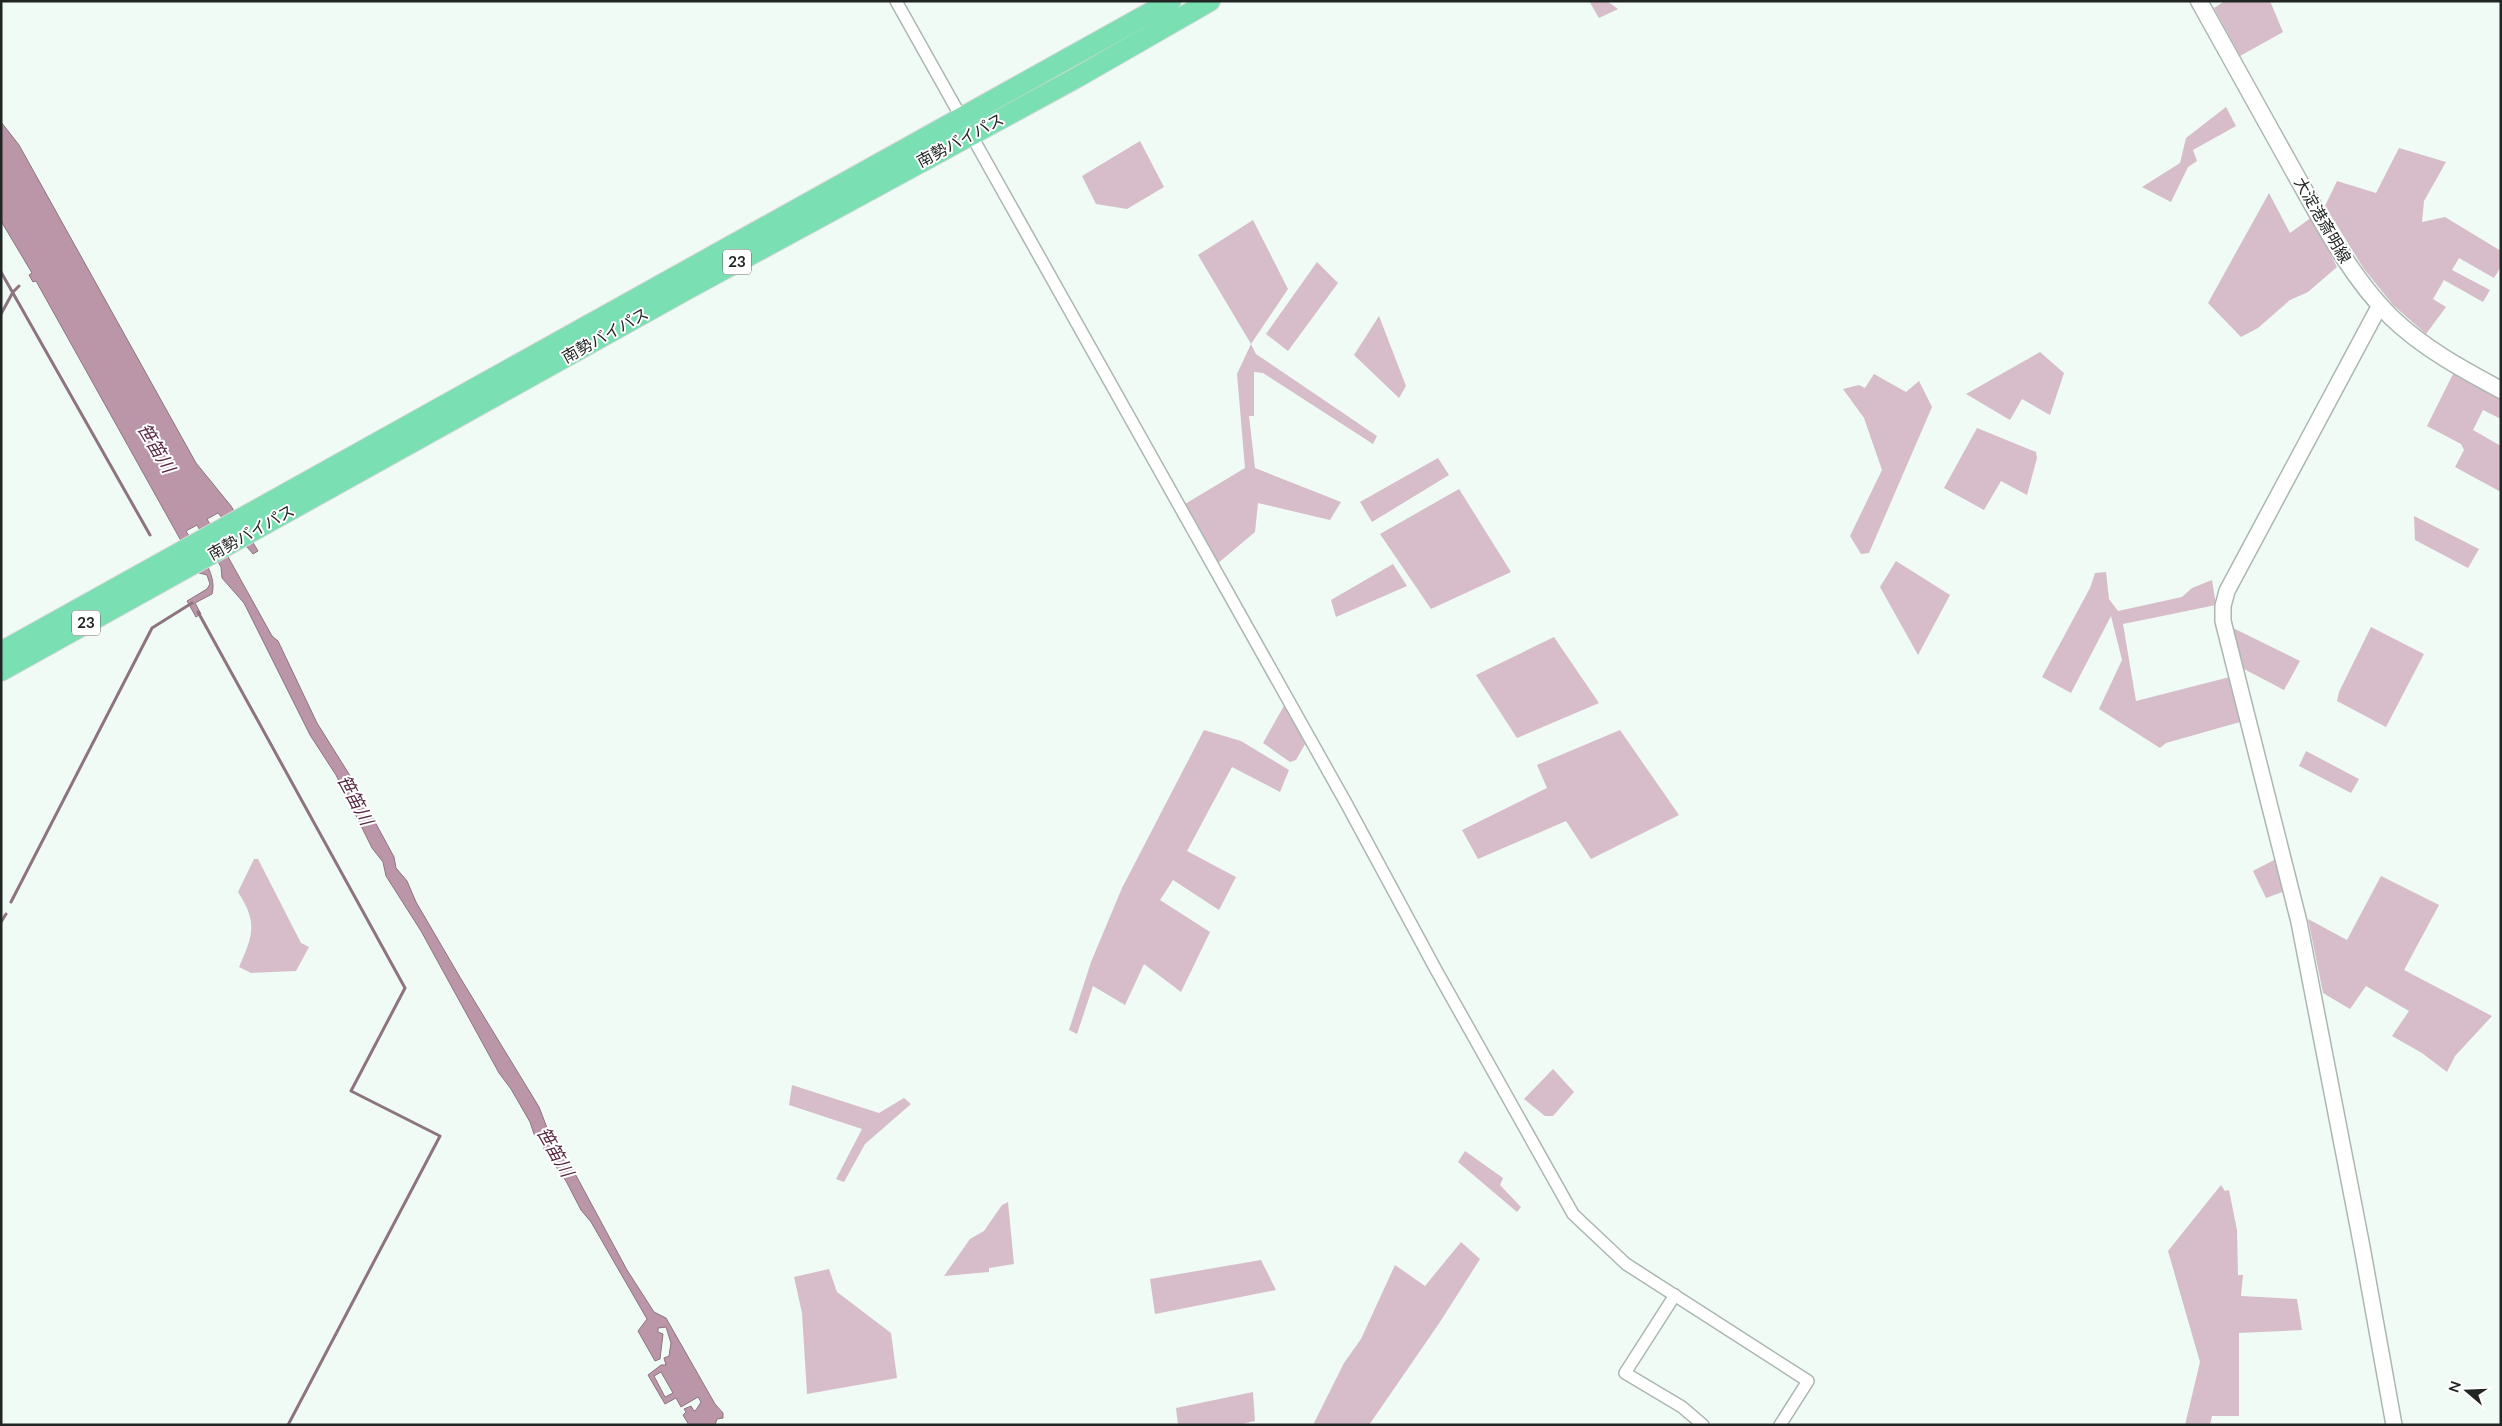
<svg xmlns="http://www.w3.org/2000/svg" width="2502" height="1426" viewBox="0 0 2502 1426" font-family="Lato,'Noto Sans JP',sans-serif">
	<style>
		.green { fill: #d7bdca }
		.water { fill: #bb96a8; stroke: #8d7480; fill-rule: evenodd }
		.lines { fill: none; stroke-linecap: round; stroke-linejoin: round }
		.stream { stroke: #8d7480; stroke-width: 3 }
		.minor-casing { stroke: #acb7b1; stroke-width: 14 }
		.tertiary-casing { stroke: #acb7b1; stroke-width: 18 }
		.secondary-casing { stroke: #acb7b1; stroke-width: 19 }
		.trunk-casing { stroke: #d7d8d7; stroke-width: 22 }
		.minor { stroke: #fff; stroke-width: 11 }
		.tertiary { stroke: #fff; stroke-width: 15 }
		.secondary { stroke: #fff; stroke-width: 16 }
		.trunk { stroke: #7adfb3; stroke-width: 20 }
		.labels { text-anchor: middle; stroke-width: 4; stroke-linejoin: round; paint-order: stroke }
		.shield { fill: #fff; stroke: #646665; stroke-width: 1 }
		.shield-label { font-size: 15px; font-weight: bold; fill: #212523 }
		.street-label { font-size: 16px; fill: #212523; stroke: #fff }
		.water-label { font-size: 18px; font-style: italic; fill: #582743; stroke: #fff }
	</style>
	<rect width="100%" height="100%" fill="#effbf4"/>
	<g class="green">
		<polygon points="1589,1 1607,1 1618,9 1599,18"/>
		<polygon points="2225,1 2270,1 2283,32 2240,56 2214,8"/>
		<polygon points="2226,107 2236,126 2193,150 2197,161 2188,167 2171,202 2142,187 2180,163 2186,138"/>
		<polygon points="1140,141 1164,187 1127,209 1096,204 1082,176"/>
		<polygon points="2399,148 2446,162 2424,201 2422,222 2445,217 2501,251 2501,266 2494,278 2459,258 2452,270 2490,290 2483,302 2444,280 2433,299 2446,307 2426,334 2393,305 2364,269 2325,206 2337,181 2376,193"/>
		<polygon points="2269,193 2290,233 2312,217 2337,267 2308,292 2290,300 2258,328 2241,337 2208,303"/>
		<polygon points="1253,220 1288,289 1251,344 1256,354 1377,436 1373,444 1263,373 1254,372 1254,416 1249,416 1255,468 1341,502 1330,520 1258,503 1255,532 1217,564 1185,504 1245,468 1237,374 1251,344 1198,255"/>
		<polygon points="1317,262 1338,283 1288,351 1266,334"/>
		<polygon points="1379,316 1406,386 1399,398 1354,355"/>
		<polygon points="2040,352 2064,373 2050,415 2022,399 2010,420 1966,394"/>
		<polygon points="2454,372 2501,398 2501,419 2483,410 2473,430 2501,446 2501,492 2455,467 2464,450 2461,444 2427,426"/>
		<polygon points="1874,374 1906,392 1919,381 1932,407 1869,553 1861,554 1850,536 1882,470 1864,418 1843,389 1859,385 1865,388"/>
		<polygon points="1977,428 2036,452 2037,458 2027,495 2001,481 1984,510 1944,488"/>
		<polygon points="1438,458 1449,475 1372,522 1360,502"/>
		<polygon points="1459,489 1511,572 1431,609 1380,534"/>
		<polygon points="2414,516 2479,549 2468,568 2415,540"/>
		<polygon points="1896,561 1950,595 1918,655 1880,587"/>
		<polygon points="1393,564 1407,586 1336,617 1331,600"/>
		<polygon points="2106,572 2109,599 2118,611 2182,597 2192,588 2212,580 2216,605 2123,624 2136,701 2230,677 2240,722 2166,743 2160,748 2099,709 2122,660 2111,616 2071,693 2042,677 2090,588 2095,573"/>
		<polygon points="2371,627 2424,654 2386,727 2337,701 2339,692"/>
		<polygon points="2233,628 2300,661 2284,690 2242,668"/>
		<polygon points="1554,637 1599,703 1517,738 1476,675"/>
		<polygon points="1285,704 1305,744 1296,760 1290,762 1263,743"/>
		<polygon points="1204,730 1241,741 1289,770 1280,792 1232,767 1187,851 1236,877 1219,910 1173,880 1160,900 1210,932 1181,992 1144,964 1125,1005 1093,986 1077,1034 1069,1030 1091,962 1122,888"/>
		<polygon points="1620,730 1679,815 1591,859 1566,821 1478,859 1462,830 1547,788 1537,765"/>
		<polygon points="2306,751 2359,779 2351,793 2299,766"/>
		<path d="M254 859H258L301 943 309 947 296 971 251 973 239 967C253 935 258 923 238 892Z"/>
		<polygon points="2274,860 2279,865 2285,891 2266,898 2253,871"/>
		<polygon points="2381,876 2439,905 2404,970 2492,1016 2455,1056 2447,1072 2422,1053 2392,1036 2409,1011 2366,986 2350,1009 2323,993 2308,919 2347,940"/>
		<polygon points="1553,1069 1574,1092 1553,1116 1545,1116 1524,1099"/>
		<polygon points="792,1085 879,1113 904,1098 911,1104 865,1144 844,1182 836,1179 862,1129 789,1105"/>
		<polygon points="1465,1151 1503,1178 1500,1185 1521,1207 1517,1212 1458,1162"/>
		<polygon points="2221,1185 2225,1191 2229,1190 2237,1230 2238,1275 2243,1275 2241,1296 2297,1299 2302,1330 2239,1333 2239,1416 2212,1416 2210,1425 2185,1425 2200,1362 2168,1251"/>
		<polygon points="1008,1202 1014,1264 989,1268 989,1272 944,1276 970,1239 984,1231 1002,1205"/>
		<polygon points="1461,1242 1480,1259 1440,1322 1369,1425 1313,1425 1344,1363 1361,1339 1395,1265 1425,1286"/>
		<polygon points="1261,1260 1276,1290 1155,1314 1150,1279"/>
		<polygon points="829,1269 837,1292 891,1333 897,1378 807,1394 802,1313 794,1277"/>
		<polygon points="1253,1392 1255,1421 1238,1425 1178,1425 1176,1408"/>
	</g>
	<path class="water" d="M1 122 19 145 196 463 231 506 258 551 253 554 218 513 207 519 272 636 278 641 317 723 349 774 394 857 396 868 407 881 416 902 461 979 539 1107 551 1138 572 1168 627 1270 654 1312 666 1318 715 1404 723 1413V1418L717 1419 715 1425H689L683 1415 686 1412 684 1409 691 1406 694 1411 696 1410 701 1402 698 1397 681 1407 676 1398 665 1404 648 1375 661 1365H666L664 1358 669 1356 671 1343 666 1327 658 1328V1332L663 1334 660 1359 655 1361 638 1331 647 1319 591 1222 581 1210 566 1181 545 1151 541 1142 534 1134 530 1122 511 1089 499 1073 421 931 386 876 383 862 372 848 336 775 310 735 244 603 222 578 221 567 197 525 186 531C196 548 218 573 212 594L195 603 201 614 196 617 187 601 207 589 210 584 207 575 199 573 36 281 33 282 29 275 32 273 1 221ZM661 1372 673 1393 665 1397 654 1376Z"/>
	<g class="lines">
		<g class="stream">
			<polyline points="1,272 150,535"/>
			<polyline points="1,314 13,292 19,286"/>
			<polyline points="198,612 405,988 351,1091 440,1136 288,1425"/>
			<polyline points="11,902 152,628 192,603"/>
			<polyline points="1,922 6,914"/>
		</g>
		<defs>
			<g id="minor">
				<polyline points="896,1 1346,803 1435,968 1573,1214 1626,1264 1808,1381 1780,1425"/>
				<polyline points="1675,1295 1625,1373 1682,1407 1703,1425"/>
			</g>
			<polyline id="tertiary" points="2380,305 2227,591 2223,606 2223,621 2299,922 2362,1247 2394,1425"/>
			<path id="secondary" d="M2199 1C2230 57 2262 114 2293 170 2322 221 2349 275 2391 317 2423 348 2462 369 2501 390"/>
			<g id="trunk">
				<polyline points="1,652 1171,1"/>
				<polyline points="1,671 686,290 1076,78 1210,1"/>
			</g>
		</defs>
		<use href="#minor" class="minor-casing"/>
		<use href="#tertiary" class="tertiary-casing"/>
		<use href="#secondary" class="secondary-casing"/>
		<use href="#trunk" class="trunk-casing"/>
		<use href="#minor" class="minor"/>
		<use href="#tertiary" class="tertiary"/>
		<use href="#secondary" class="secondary"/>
		<use href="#trunk" class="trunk"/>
	</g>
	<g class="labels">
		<g class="shield">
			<rect x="723" y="249.5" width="28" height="25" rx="4"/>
			<rect x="72" y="610.5" width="28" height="25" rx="4"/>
		</g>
		<g class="shield-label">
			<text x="737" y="267">23</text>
			<text x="86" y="628">23</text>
		</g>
		<g class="street-label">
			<text transform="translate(960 140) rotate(-28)" y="6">南勢バイパス</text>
			<text transform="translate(2323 220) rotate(60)" y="6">大淀港斎明線</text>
			<text transform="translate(605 335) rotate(-29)" y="6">南勢バイパス</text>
			<text transform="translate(251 532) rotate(-29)" y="6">南勢バイパス</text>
		</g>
		<g class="water-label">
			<text transform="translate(156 448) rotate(59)" y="6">笹笛川</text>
			<text transform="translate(355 800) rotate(62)" y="6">笹笛川</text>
			<text transform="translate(555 1152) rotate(60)" y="6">笹笛川</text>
		</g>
	</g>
	<rect width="2502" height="1426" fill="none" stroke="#212523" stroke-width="5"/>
	<g transform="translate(2467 1391) rotate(289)" stroke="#ffffff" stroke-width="4" paint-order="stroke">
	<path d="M0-4L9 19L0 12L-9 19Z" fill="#212523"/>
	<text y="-8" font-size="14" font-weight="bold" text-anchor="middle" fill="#212523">N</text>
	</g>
</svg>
